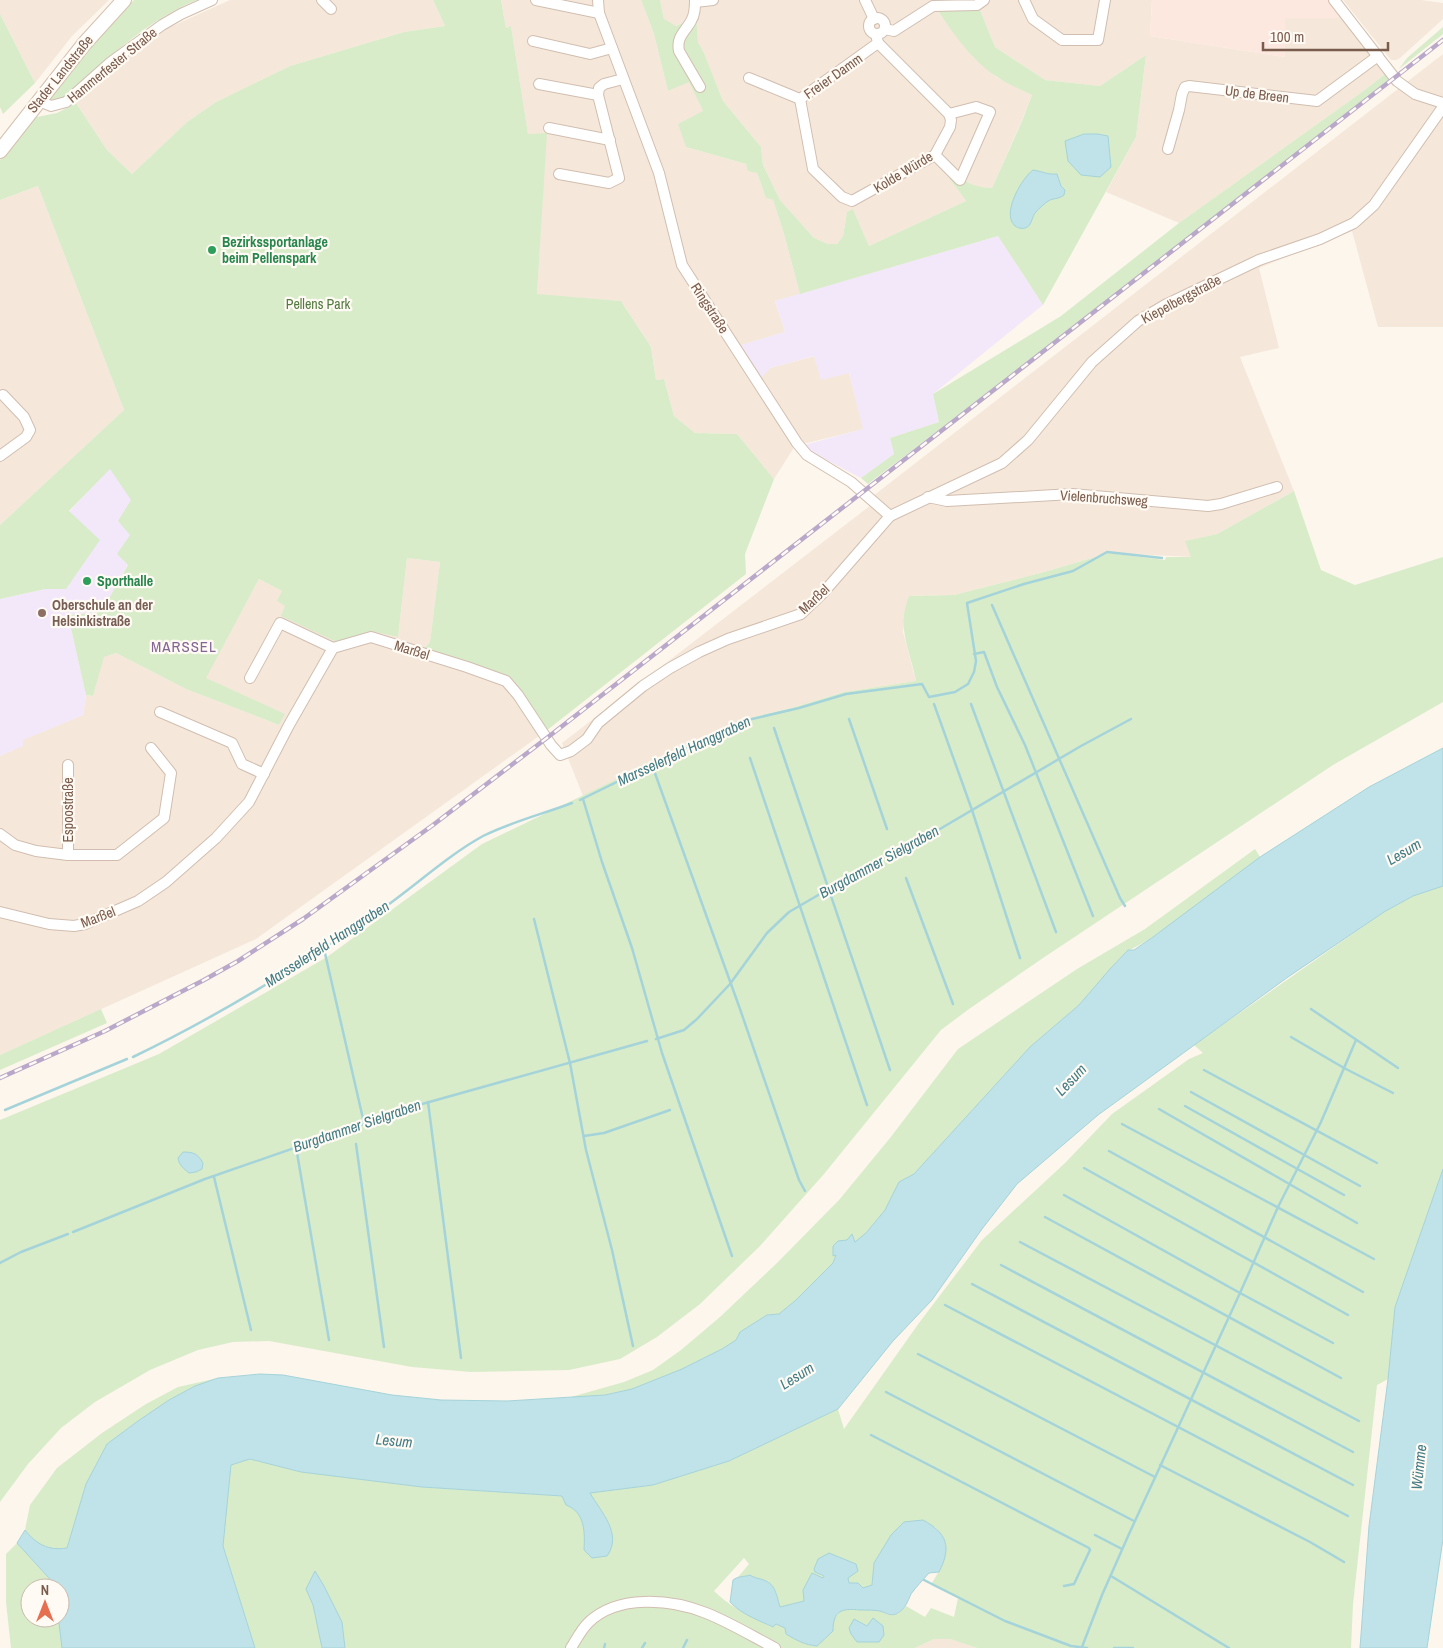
<svg xmlns="http://www.w3.org/2000/svg" width="1443" height="1648" viewBox="0 0 1443 1648" font-family="'Archivo Narrow',sans-serif">
	<style>
		.residential { fill: #f5e8da }
		.commercial { fill: #fde8e0 }
		.education { fill: #f3e8fa }
		.green { fill: #d8ecc9; fill-rule: evenodd }
		.water { fill: #bfe3e8; stroke: #a5d3da }
		.lines { fill: none; stroke-linecap: round; stroke-linejoin: round }
		.stream { stroke: #a5d3da; stroke-width: 2.5 }
		.street-casing { stroke: #d1beb0; stroke-width: 12 }
		.secondary-casing { stroke: #d6c0b0; stroke-width: 16 }
		.street { stroke: #fff; stroke-width: 10 }
		.secondary { stroke: #fff; stroke-width: 14 }
		.rail-casing { stroke: #b9a8c9; stroke-width: 4.5 }
		.rail { stroke: #fffaf3; stroke-width: 2.5; stroke-dasharray: 8; stroke-linecap: butt }
		.leisure-dot { fill: #2e9e5b; stroke: #fffaf3; stroke-width: 2 }
		.education-dot { fill: #8d6e63; stroke: #fffaf3; stroke-width: 2 }
		.labels { text-anchor: middle; stroke-width: 4.5; stroke-linejoin: round; paint-order: stroke }
		.street-label { font-size: 14px; fill: #7a5c4d; stroke: #fffaf3 }
		.leisure-label { font-size: 14px; font-weight: bold; fill: #27864d; stroke: #fffaf3; text-anchor: start }
		.park-label { font-size: 14px; fill: #537a41; stroke: #fffaf3 }
		.education-label { font-size: 14px; font-weight: bold; fill: #785e54; stroke: #fffaf3; text-anchor: start }
		.neighbourhood-label { font-size: 15px; letter-spacing: 1px; fill: #846695; stroke: #fffaf3 }
		.water-label { font-size: 15px; font-style: italic; fill: #437c86; stroke: #fffaf3 }
	</style>
	<rect width="100%" height="100%" fill="#fdf6ec"/>
	<g class="residential">
		<polygon points="0,0 109,0 72,36 35,83 0,14"/>
		<polygon points="230,0 433,0 445,26 404,32 290,66 216,102 187,122 132,174 107,150 76,103 125,57 157,33"/>
		<polygon points="501,0 641,0 654,34 668,91 689,81 703,111 686,147 746,164 757,173 766,198 773,200 784,234 800,294 775,301 785,332 742,345 770,368 815,356 849,373 864,429 795,446 774,479 737,434 695,433 674,416 664,379 656,380 651,347 621,301 537,295 546,133 528,135 511,26 506,28"/>
		<polygon points="660,0 931,0 942,17 974,58 996,77 1032,95 1022,120 992,188 976,187 966,181 949,178 966,201 869,246 853,209 847,213 843,236 837,244 828,244 814,238 780,200 763,165 761,147 723,101 704,53 698,42 696,13 683,23 676,26 670,24 664,19"/>
		<polygon points="976,0 1152,0 1150,36 1285,57 1285,18 1343,18 1385,73 1384,75 1362,92 1179,223 1106,192 1136,137 1146,55 1100,86 1045,80 995,47"/>
		<polygon points="1343,0 1422,0 1443,3 1443,19 1400,58 1396,60 1391,60"/>
		<polygon points="1443,54 1443,327 1378,327 1352,231 1259,268 1279,348 1240,357 1294,491 1217,534 1186,541 1192,557 1109,553 1044,572 954,595 909,596 903,632 916,681 844,692 795,707 737,721 583,796 562,743 871,505 873,496"/>
		<polygon points="38,186 124,410 0,525 0,200"/>
		<polygon points="407,558 440,562 430,642 423,650 466,661 508,679 546,731 256,939 0,1055 0,756 22,746 22,740 83,715 86,695 93,696 103,657 116,653 186,689 279,725 284,714 205,678 259,579 282,591 285,605 341,643 375,632 398,637"/>
		<polygon points="934,1639 950,1639 977,1648 915,1648"/>
	</g>
	<polygon class="commercial" points="1152,0 1329,0 1343,18 1285,18 1285,57 1150,36"/>
	<g class="education">
		<polygon points="998,236 1043,305 933,394 939,422 890,438 894,454 861,478 819,456 807,448 804,445 863,429 849,373 821,380 814,356 770,368 761,378 741,345 785,332 775,301"/>
		<polygon points="110,468 132,500 128,564 101,612 68,615 86,695 83,715 23,740 23,746 0,756 0,599 45,589 66,589 69,512"/>
	</g>
	<g class="green">
		<path d="M134 0H197C142 22 102 65 58 102L51 100 50 94 114 18Z"/>
		<polygon points="433,0 501,0 506,28 511,26 528,134 547,133 537,294 621,301 651,347 656,380 664,379 674,416 695,433 737,434 774,479 745,554 746,574 546,731 508,679 466,661 423,650 430,642 440,562 407,558 398,637 375,632 341,644 281,616 285,606 277,601 282,591 259,579 206,678 285,714 279,725 186,689 116,653 104,657 93,696 86,695 68,615 101,612 128,565 117,554 130,535 118,521 131,500 110,469 69,511 100,540 66,589 45,589 0,599 0,525 124,410 38,186 0,200 0,160 32,118 57,113 76,103 107,150 132,174 187,122 216,102 290,66 404,32 445,26"/>
		<path d="M641 0H660L664 19 676 26 683 23 696 13 698 42 704 53 723 101 761 147 763 165 780 200 814 238 828 244H837L843 236 847 212 853 209 869 246 966 201 949 178 957 173C969 185 975 187 992 188L1022 121 1032 95C1020 89 1007 84 997 77 971 61 947 25 931 0H976L995 47 1045 80 1100 86 1146 55 1136 137 1043 305 998 236 800 294 784 234 773 200 766 198 757 173 748 171 746 164 686 147 678 124 703 111 689 82 668 91 654 34Z"/>
		<polygon points="0,14 35,83 3,114 0,107"/>
		<polygon points="1443,27 1443,34 1399,69 1407,58"/>
		<polygon points="1385,73 1388,76 1389,80 960,414 868,484 861,478 894,454 890,438 939,422 933,394 1061,316 1179,223 1362,92 1384,75"/>
		<path d="M1294 491 1321 570 1355 585 1443 557V702L1333 765 1043 958 969 1009 941 1030 824 1174 759 1247 700 1304 657 1337 620 1359 569 1370 471 1372 412 1367 269 1341 233 1342 198 1350 150 1370 95 1402 61 1428 28 1464 0 1502V1120L159 1054 327 957 482 844 648 764 737 721 795 707 844 692 916 681C910 649 896 629 909 596L954 595 1044 572 1109 553 1165 560 1166 557H1191L1185 541 1217 534Z"/>
		<path d="M1255 849 1260 857C1241 872 1143 949 1128 950L1110 969 1079 1005 1030 1047 914 1174 899 1182 885 1210 866 1233 855 1243 837 1254 833 1263 796 1300 779 1314 767 1315 736 1340 722 1349 682 1369 632 1389 605 1395 564 1399 624 1382 653 1370 681 1350 720 1317 778 1262 839 1200 890 1138 958 1049 1077 969 1145 929Z"/>
		<path d="M1443 886V1169L1395 1307 1388 1379 1377 1385 1353 1604 1351 1648H977L950 1639H934L915 1648H255L223 1546 230 1465 250 1459 301 1472 422 1487 562 1496 653 1485 729 1461 838 1409 844 1429 919 1323 982 1240 1065 1163 1112 1114 1189 1059 1203 1053 1194 1045 1384 912 1413 896ZM935 1527C954 1549 944 1562 931 1585L958 1598 954 1617 931 1608 925 1617 906 1606 898 1614 889 1615 880 1611 857 1609H847L840 1611 833 1621V1631L816 1646C805 1645 796 1640 786 1634L785 1628 775 1624 772 1627C751 1616 731 1608 714 1591L744 1558 749 1564 738 1577 768 1581 776 1592 780 1607 804 1601 812 1573 823 1578 824 1577 815 1572 848 1578 849 1583 863 1588 872 1585 874 1563 891 1535ZM854 1619 868 1626 879 1642H857Z"/>
		<polygon points="101,1009 107,1023 0,1070 0,1055"/>
		<path d="M218 1378 195 1386 169 1400 138 1421 107 1444 86 1484 67 1548C48 1551 36 1545 25 1530L30 1505 57 1468 102 1433 146 1404 178 1387Z"/>
		<polygon points="17,1543 58,1588 30,1588 30,1618 59,1618 62,1648 11,1648 6,1602 6,1554"/>
	</g>
	<g class="water">
		<polygon points="1084,134 1098,134 1108,136 1111,167 1100,177 1081,175 1068,161 1065,141"/>
		<path d="M1033 170C1041 171 1048 175 1057 174L1061 186 1065 190 1064 195C1059 199 1055 198 1050 200 1044 203 1039 209 1035 213 1031 219 1032 226 1025 228 1021 229 1017 228 1014 225 1002 212 1022 178 1033 170Z"/>
		<path d="M1443 748V886L1413 896 1384 912 1288 977 1098 1115 1017 1184 982 1229 932 1300 893 1341 838 1409 729 1461 653 1485 590 1493C601 1512 623 1534 607 1556L592 1558 584 1550C585 1532 585 1512 566 1505L562 1496 422 1487 301 1472 250 1459 231 1465 223 1546 255 1648H62L59 1623 60 1588H58L17 1543 25 1530C36 1544 48 1551 67 1548L86 1484 107 1444 138 1421 169 1400 195 1386 218 1378 260 1374 283 1375 392 1395 441 1400 507 1401 605 1395 632 1389 682 1369 722 1349 736 1340 740 1332 767 1315 779 1314 796 1300 833 1263 836 1255 833 1256V1246L838 1241 847 1240 852 1234 855 1242 866 1233 885 1210 899 1182 914 1174 1030 1047 1079 1005 1110 969 1128 950H1134L1153 937 1260 857 1369 787Z"/>
		<path d="M183 1152C194 1152 198 1154 203 1163L202 1169 196 1172 189 1173C183 1168 179 1165 178 1158Z"/>
		<polygon points="1443,1169 1443,1539 1427,1648 1360,1648 1369,1526 1388,1379 1395,1307"/>
		<path d="M923 1520C947 1533 952 1547 939 1572L929 1573C923 1580 916 1587 911 1594 908 1601 905 1609 898 1613 892 1617 886 1613 880 1611 874 1610 867 1610 860 1610 841 1608 833 1611 833 1631L817 1646C805 1645 796 1640 786 1634L785 1628 776 1624 773 1627C758 1620 741 1614 730 1602L733 1580C738 1576 744 1577 750 1575 756 1579 760 1578 766 1581 776 1585 777 1598 780 1607L804 1601 803 1590 812 1573 823 1578 824 1576 815 1572 814 1569 818 1559 829 1553 856 1564 858 1571 848 1578 849 1583H858L863 1588 872 1585 874 1563 891 1535 904 1522Z"/>
		<polygon points="315,1571 324,1586 342,1622 345,1648 322,1648 313,1605 306,1589"/>
		<polygon points="873,1618 883,1626 884,1635 879,1642 857,1642 851,1634 849,1628 854,1619 867,1626"/>
	</g>
	<g class="lines">
		<g class="stream">
			<polyline points="992,605 1120,898 1125,906"/>
			<polyline points="974,654 984,652 997,687 1025,745 1093,916"/>
			<polyline points="934,704 972,810 1020,958"/>
			<polyline points="971,704 1056,932"/>
			<polyline points="849,719 887,829"/>
			<polyline points="774,728 890,1070"/>
			<polyline points="750,758 867,1105"/>
			<polyline points="652,765 740,1009 799,1180 805,1191"/>
			<polyline points="583,799 602,862 632,948 662,1053 732,1256"/>
			<polyline points="580,800 739,722 799,708 846,694 922,684 929,697 955,692 968,684 974,672 976,661 967,603 1024,584 1073,571 1107,552 1162,558"/>
			<polyline points="906,878 953,1004"/>
			<polyline points="534,919 570,1063 586,1150 612,1250 633,1346"/>
			<polyline points="324,949 364,1123"/>
			<polyline points="1311,1009 1398,1068"/>
			<polyline points="1291,1037 1344,1068 1393,1093"/>
			<polyline points="656,1039 684,1030 697,1019 730,984 767,933 789,912 882,858 911,846 1081,746 1131,719"/>
			<path d="M133 1057C218 1016 298 967 375 914 412 889 445 857 483 836 511 822 543 814 572 803"/>
			<polyline points="1204,1070 1377,1163"/>
			<polyline points="1191,1092 1360,1186"/>
			<polyline points="428,1102 461,1358"/>
			<polyline points="1185,1106 1344,1195"/>
			<polyline points="1159,1109 1357,1223"/>
			<polyline points="5,1110 127,1059"/>
			<polyline points="1122,1124 1374,1259"/>
			<polyline points="584,1136 604,1133 670,1110"/>
			<polyline points="356,1144 384,1347"/>
			<polyline points="296,1147 329,1340"/>
			<polyline points="1109,1151 1363,1292"/>
			<polyline points="1084,1168 1348,1315"/>
			<polyline points="214,1177 251,1330"/>
			<polyline points="1064,1195 1240,1293 1333,1343"/>
			<polyline points="1045,1217 1341,1378"/>
			<polyline points="73,1232 205,1179 415,1106 647,1041"/>
			<polyline points="1020,1242 1359,1421"/>
			<polyline points="0,1263 21,1252 68,1234"/>
			<polyline points="1001,1265 1353,1452"/>
			<polyline points="972,1284 1353,1485"/>
			<polyline points="945,1305 1348,1516"/>
			<polyline points="918,1354 1155,1477"/>
			<polyline points="886,1392 1134,1521"/>
			<polyline points="871,1435 1089,1548 1090,1550 1074,1584 1064,1586"/>
			<polyline points="1160,1465 1310,1542 1344,1562"/>
			<polyline points="1095,1535 1122,1549"/>
			<polyline points="1111,1576 1229,1648"/>
			<polyline points="924,1580 1005,1621 1071,1646 1087,1648"/>
			<polyline points="1082,1647 1102,1595 1129,1534 1240,1293 1278,1207 1321,1122 1356,1040"/>
			<polyline points="604,1648 605,1644"/>
			<polyline points="642,1648 645,1643"/>
			<polyline points="683,1648 687,1640"/>
			<polyline points="1114,1648 1133,1648"/>
		</g>
		<defs>
			<g id="street">
				<polyline points="322,0 331,9"/>
				<polyline points="536,0 599,13"/>
				<polyline points="598,0 599,13 659,173 682,265 797,443 807,455 851,482 890,516"/>
				<path d="M695 0C695 7 695 15 691 21 685 32 676 37 679 51L700 87"/>
				<polyline points="865,0 874,19"/>
				<polyline points="1024,0 1033,19 1062,40 1098,40 1105,0"/>
				<polyline points="1334,0 1397,81 1415,94 1443,103"/>
				<polyline points="695,2 713,0"/>
				<circle cx="877" cy="26" r="8"/>
				<polyline points="885,29 894,31 933,6 977,5 984,0"/>
				<polyline points="533,41 590,54 612,48"/>
				<polyline points="749,78 800,99 878,43 876,34"/>
				<polyline points="539,84 598,95"/>
				<polyline points="800,99 813,169 842,197 852,201 935,155 950,127 951,120 949,114 878,43"/>
				<polyline points="39,101 51,106 66,102 111,62 162,25 181,14 212,0"/>
				<polyline points="549,128 610,140"/>
				<polyline points="1168,149 1179,110 1182,94 1185,87 1189,86 1317,101 1378,56"/>
				<polyline points="935,155 960,180 990,112 976,107 949,114"/>
				<polyline points="559,174 609,183 619,178 598,95 599,88 604,84 623,79"/>
				<polyline points="0,456 26,437 30,430 24,417 3,395"/>
				<polyline points="928,497 947,501 1072,494 1208,506 1221,504 1277,487"/>
				<polyline points="250,678 280,623 333,648"/>
				<polyline points="160,712 232,743 242,764 264,774"/>
				<polyline points="68,765 68,855"/>
				<polyline points="0,834 15,845 36,851 68,855 117,855 164,818 171,773 151,748"/>
				<polyline points="0,912 49,924 74,926 85,924 138,901 166,882 216,838 249,802 289,725 333,648 371,637 467,667 506,681 518,695 551,745 560,755 571,751 587,739 598,723 643,686 670,668 699,652 728,639 801,614 823,593 890,516 1002,463 1028,440 1092,362 1138,321 1165,305 1259,260 1320,239 1354,223 1374,205 1443,107"/>
				<path d="M571 1648C576 1640 581 1630 588 1623 617 1594 671 1599 706 1613 729 1622 752 1636 775 1648"/>
			</g>
			<polyline id="secondary" points="0,151 84,44 124,0"/>
		</defs>
		<use href="#street" class="street-casing"/>
		<use href="#secondary" class="secondary-casing"/>
		<use href="#street" class="street"/>
		<use href="#secondary" class="secondary"/>
		<defs>
			<polyline id="rail" points="0,1078 105,1031 204,980 238,961 303,919 433,825 552,734 1443,40"/>
		</defs>
		<use href="#rail" class="rail-casing"/>
		<use href="#rail" class="rail"/>
	</g>
	<g class="leisure-dot">
		<circle cx="212" cy="250" r="5"/>
		<circle cx="87" cy="581" r="5"/>
	</g>
	<circle class="education-dot" cx="42" cy="613" r="5"/>
	<g class="labels">
		<g class="street-label">
			<text transform="translate(112 65) rotate(-39)" y="5">Hammerfester Straße</text>
			<text transform="translate(60 74) rotate(-51)" y="5">Stader Landstraße</text>
			<text transform="translate(833 76) rotate(-35)" y="5">Freier Damm</text>
			<text transform="translate(1257 94) rotate(7)" y="5">Up de Breen</text>
			<text transform="translate(903 172) rotate(-31)" y="5">Kolde Würde</text>
			<text transform="translate(1181 299) rotate(-28)" y="5">Kiepelbergstraße</text>
			<text transform="translate(710 308) rotate(57)" y="5">Ringstraße</text>
			<text transform="translate(1104 498) rotate(4)" y="5">Vielenbruchsweg</text>
			<text transform="translate(814 599) rotate(-43)" y="5">Marßel</text>
			<text transform="translate(412 650) rotate(17)" y="5">Marßel</text>
			<text transform="translate(68 810) rotate(-90)" y="5">Espoostraße</text>
			<text transform="translate(98 917) rotate(-21)" y="5">Marßel</text>
		</g>
		<g class="leisure-label">
			<text x="222" y="247">Bezirkssportanlage<tspan x="222" dy="16">beim Pellenspark</tspan></text>
			<text x="97" y="586">Sporthalle</text>
		</g>
		<g class="park-label">
			<text x="318" y="309">Pellens Park</text>
		</g>
		<g class="education-label">
			<text x="52" y="610">Oberschule an der<tspan x="52" dy="16">Helsinkistraße</tspan></text>
		</g>
		<g class="neighbourhood-label">
			<text x="184" y="652">MARSSEL</text>
		</g>
		<g class="water-label">
			<text transform="translate(684 751) rotate(-25)" y="5">Marsselerfeld Hanggraben</text>
			<text transform="translate(1404 852) rotate(-30)" y="5">Lesum</text>
			<text transform="translate(879 862) rotate(-29)" y="5">Burgdammer Sielgraben</text>
			<text transform="translate(327 944) rotate(-33)" y="5">Marsselerfeld Hanggraben</text>
			<text transform="translate(1071 1080) rotate(-46)" y="5">Lesum</text>
			<text transform="translate(357 1126) rotate(-19)" y="5">Burgdammer Sielgraben</text>
			<text transform="translate(797 1376) rotate(-32)" y="5">Lesum</text>
			<text transform="translate(394 1441) rotate(5)" y="5">Lesum</text>
			<text transform="translate(1419 1467) rotate(-84)" y="5">Wümme</text>
		</g>
	</g>
	<g transform="translate(45 1603)"><circle r="24" fill="#fffaf3" stroke="#cabbb1"/>
	<path d="M0-4L9 19L0 12L-9 19Z" fill="#e76f51"/>
	<text y="-8" font-size="14" font-weight="bold" text-anchor="middle" fill="#7a5c4d">N</text>
	</g>
	<path d="M1263 42v8h125v-8" fill="none" stroke="#7a5c4d" stroke-width="2.5"/>
	<text x="1270" y="42" font-size="15" fill="#7a5c4d" stroke="#fffaf3" stroke-width="4" paint-order="stroke">100 m</text>
</svg>
